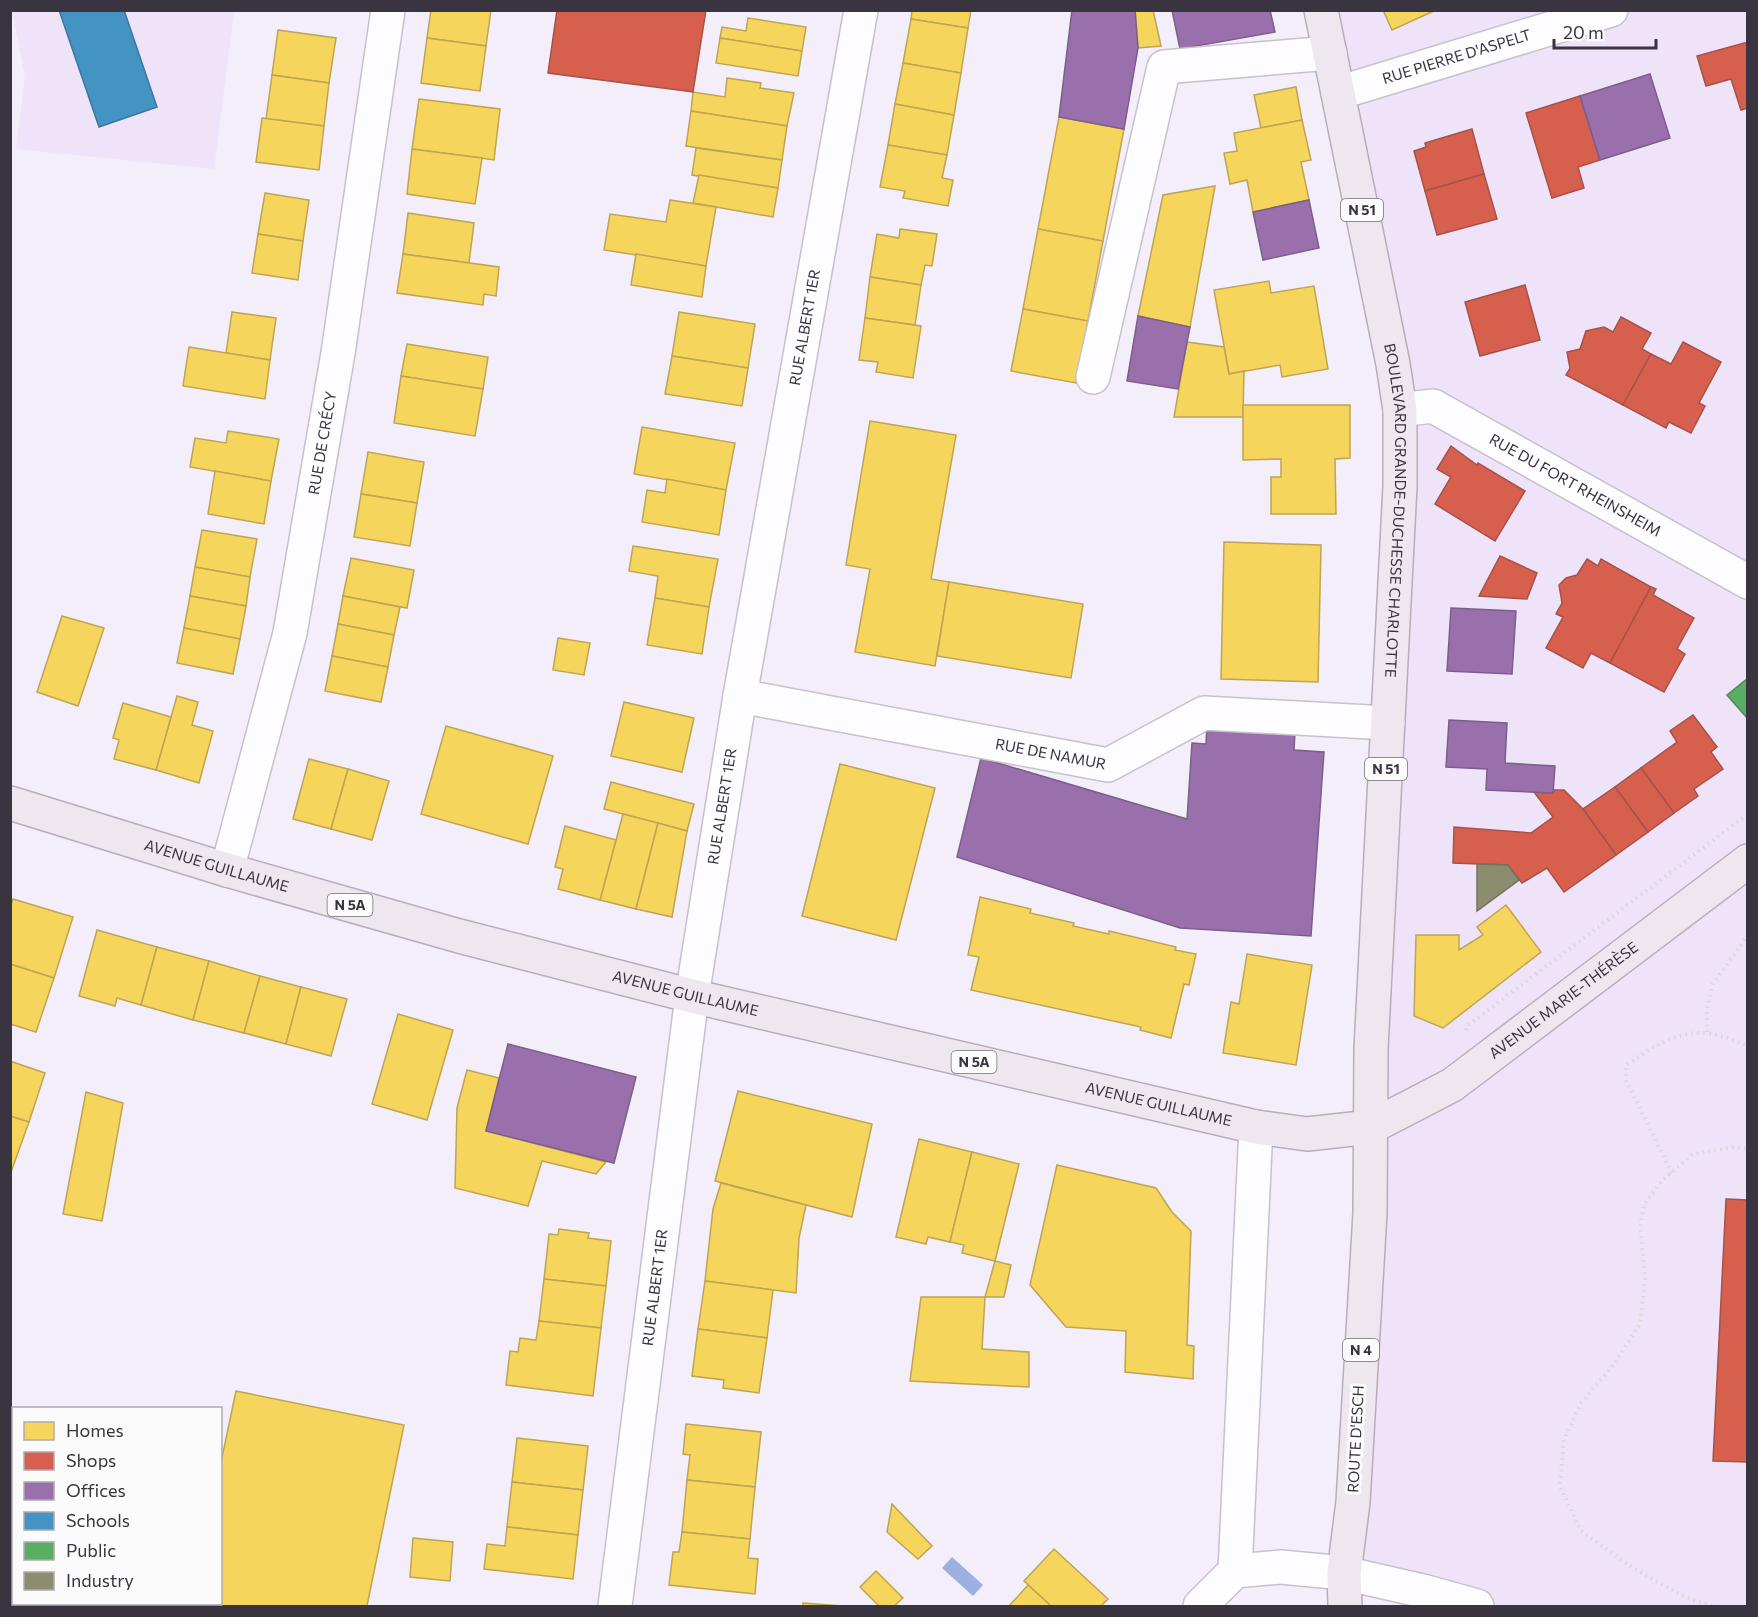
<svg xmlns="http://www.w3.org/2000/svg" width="1758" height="1617" viewBox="0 0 1758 1617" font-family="Commissioner,sans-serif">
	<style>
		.built { fill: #eee3f9 }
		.water { fill: #9cb1e2 }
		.homes { fill: #f6d55c; stroke: #bea454; stroke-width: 1.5 }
		.shops { fill: #d6604d; stroke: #a75249; stroke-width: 1.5 }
		.offices { fill: #9970ab; stroke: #7c5e8b; stroke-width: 1.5 }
		.schools { fill: #4393c3; stroke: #40769c; stroke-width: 1.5 }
		.public { fill: #5aae61; stroke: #508957; stroke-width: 1.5 }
		.industry { fill: #8c8c6e; stroke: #737160; stroke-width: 1.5 }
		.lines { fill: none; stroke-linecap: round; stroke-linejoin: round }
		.minor-casing { stroke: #c6c1cc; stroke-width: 36 }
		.major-casing { stroke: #b9acbc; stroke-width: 36 }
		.path { stroke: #d9d7da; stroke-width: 4; stroke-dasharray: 1.5 4.5; stroke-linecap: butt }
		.minor { stroke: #fdfcfe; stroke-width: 33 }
		.major { stroke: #efe7ef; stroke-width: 33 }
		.labels { text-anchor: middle; stroke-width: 6; stroke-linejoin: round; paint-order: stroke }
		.shield { fill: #fbfbfb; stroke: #746f78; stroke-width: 1.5 }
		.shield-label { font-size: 14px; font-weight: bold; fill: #3a3340 }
		.street-label { font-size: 15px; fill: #3a3340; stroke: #fbfbfb }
	</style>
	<rect width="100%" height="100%" fill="#f3eef9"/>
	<g class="built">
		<polygon points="12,11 234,11 214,169 16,149 25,76"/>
		<polygon points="1321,11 1747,11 1747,1606 1477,1606 1344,1573 1400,486"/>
	</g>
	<polygon class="water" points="952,1557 983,1585 973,1596 942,1568"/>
	<g class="homes">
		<polygon points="431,10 491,10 486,46 427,38"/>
		<polygon points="912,10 971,10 968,28 911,19"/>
		<polygon points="1135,10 1153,10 1161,46 1138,48"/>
		<polygon points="1383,10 1436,10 1392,30"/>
		<polygon points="748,18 806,27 802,51 720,38 722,27 746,31"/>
		<polygon points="911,19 968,28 961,73 903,63"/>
		<polygon points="278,30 336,38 329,83 272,75"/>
		<polygon points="427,38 486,46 480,91 421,83"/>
		<polygon points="720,38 802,51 798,76 716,63"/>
		<polygon points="903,63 961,73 954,115 895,104"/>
		<polygon points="272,75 329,83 324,126 266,119"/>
		<polygon points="727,78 761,83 760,88 794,93 787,126 691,111 693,92 725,97"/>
		<polygon points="1296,87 1302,120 1261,128 1254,95"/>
		<polygon points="419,99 500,109 494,160 412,149"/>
		<polygon points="895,104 954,115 947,155 888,145"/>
		<polygon points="691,111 787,126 782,160 686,146"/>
		<polygon points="1059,117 1124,129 1103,241 1038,229"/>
		<polygon points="262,118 324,126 319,170 256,162"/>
		<polygon points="1302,120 1311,160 1301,162 1309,200 1253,212 1247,180 1230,184 1224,153 1237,151 1234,133"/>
		<polygon points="888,145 947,155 942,178 953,180 948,206 903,198 905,191 880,187"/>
		<polygon points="696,148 782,160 778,188 692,175"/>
		<polygon points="412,149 482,158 475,204 407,194"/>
		<polygon points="699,175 778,188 773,217 693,203"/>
		<polygon points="1215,186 1190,327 1138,316 1163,195"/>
		<polygon points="265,193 309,200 303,241 258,234"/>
		<polygon points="670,200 716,207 706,266 604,250 610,214 666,222"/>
		<polygon points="408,213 474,223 469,263 403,254"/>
		<polygon points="900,229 937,234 932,266 925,265 921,285 870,277 877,234 899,238"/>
		<polygon points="1038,229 1103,241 1088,321 1023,309"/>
		<polygon points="258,234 303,241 298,280 252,273"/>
		<polygon points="403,254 499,267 496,296 484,294 483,305 397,293"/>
		<polygon points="636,254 706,266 702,297 631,285"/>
		<polygon points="870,277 921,285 915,325 865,318"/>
		<polygon points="1269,281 1271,293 1314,286 1328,369 1282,377 1280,365 1229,374 1214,290"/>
		<polygon points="1023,309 1088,321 1076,383 1011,371"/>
		<polygon points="232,312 276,318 270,360 226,353"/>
		<polygon points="679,312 755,324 748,368 672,356"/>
		<polygon points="865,318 921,326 913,378 876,372 878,362 859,360"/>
		<polygon points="1187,342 1224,347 1229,374 1244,371 1243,417 1174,417"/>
		<polygon points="407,344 488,357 483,389 401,376"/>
		<polygon points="189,347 270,360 265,399 183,386"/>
		<polygon points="672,356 748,368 742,406 665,394"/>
		<polygon points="401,376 483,389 475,436 394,423"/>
		<polygon points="1243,405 1350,405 1350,458 1335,459 1336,514 1271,514 1271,477 1281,477 1281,459 1243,460"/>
		<polygon points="870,421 956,435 931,579 949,582 935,666 855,652 870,569 846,565"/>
		<polygon points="642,427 735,443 726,490 634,474"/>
		<polygon points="228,431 279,439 271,481 190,467 195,438 226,443"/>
		<polygon points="368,452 424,462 417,503 361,494"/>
		<polygon points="215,471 271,481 264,524 208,514"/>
		<polygon points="667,479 726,490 719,535 642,522 647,490 665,493"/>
		<polygon points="361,494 417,503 410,546 354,537"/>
		<polygon points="202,530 257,539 250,577 195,567"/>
		<polygon points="1224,542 1321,545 1318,682 1221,679"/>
		<polygon points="633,546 718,559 709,607 655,598 658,576 629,571"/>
		<polygon points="351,558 414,570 407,608 343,596"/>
		<polygon points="195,567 250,577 246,606 190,596"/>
		<polygon points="949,582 1083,604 1071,678 937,656"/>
		<polygon points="190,596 246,606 240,639 184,628"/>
		<polygon points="343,596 400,607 394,635 338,624"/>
		<polygon points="655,598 709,607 702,654 647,645"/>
		<polygon points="62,616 104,628 78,706 37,692"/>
		<polygon points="338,624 394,635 388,667 332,656"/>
		<polygon points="184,628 240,639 233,674 177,663"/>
		<polygon points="558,638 590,643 584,675 553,670"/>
		<polygon points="332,656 388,667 381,702 325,691"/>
		<polygon points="177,696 198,702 192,725 213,731 199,783 156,770"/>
		<polygon points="624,702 694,718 682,772 611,756"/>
		<polygon points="123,703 171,717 156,770 114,759 119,740 113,738"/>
		<polygon points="446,726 553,756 528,844 421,814"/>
		<polygon points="309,759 348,769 331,829 293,819"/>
		<polygon points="840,764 935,788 896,940 802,916"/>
		<polygon points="348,769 389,781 372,840 331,829"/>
		<polygon points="611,782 694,804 687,831 604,809"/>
		<polygon points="623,814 658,823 636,909 600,900"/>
		<polygon points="658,823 687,831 672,917 636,909"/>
		<polygon points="565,826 616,840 600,900 558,889 563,869 555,867"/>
		<polygon points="980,897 1031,909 1030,913 1074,923 1073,926 1109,934 1109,931 1176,947 1175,950 1196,954 1189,985 1184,984 1171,1038 1140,1030 1141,1027 971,990 979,957 968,955"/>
		<polygon points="13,899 73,917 54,978 10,964 10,907"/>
		<polygon points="1506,905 1541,952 1443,1028 1414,1016 1416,935 1459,935 1459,950 1483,935 1477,927"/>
		<polygon points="97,930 157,947 141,1005 117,998 115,1006 79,996"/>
		<polygon points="157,947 209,961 193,1020 141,1005"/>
		<polygon points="1247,954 1312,965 1296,1065 1223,1053 1231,1002 1239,1004"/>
		<polygon points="209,961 260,976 244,1033 193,1020"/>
		<polygon points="10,964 54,978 36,1032 10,1024"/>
		<polygon points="260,976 301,987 286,1044 244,1033"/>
		<polygon points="301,987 347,999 331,1056 286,1044"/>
		<polygon points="398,1014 453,1030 427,1120 372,1104"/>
		<polygon points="10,1061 45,1073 29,1122 10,1116"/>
		<polygon points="467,1070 499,1078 486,1131 606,1162 596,1174 542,1161 528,1206 455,1188 457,1108"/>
		<polygon points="738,1091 872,1124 852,1217 715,1181"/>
		<polygon points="86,1092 123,1103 102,1221 63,1214"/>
		<polygon points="10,1116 29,1122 10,1175"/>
		<polygon points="919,1139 972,1152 950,1242 928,1237 926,1244 896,1237"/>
		<polygon points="972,1152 1019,1164 995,1261 962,1253 964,1245 950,1242"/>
		<polygon points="1057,1165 1156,1188 1172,1212 1191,1231 1187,1345 1194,1346 1193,1379 1125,1372 1126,1331 1066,1327 1030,1285"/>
		<polygon points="721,1183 806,1205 799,1238 796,1293 705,1281 713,1209"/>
		<polygon points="559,1229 589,1233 588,1238 611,1241 606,1286 544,1279 549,1234 558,1235"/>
		<polygon points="995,1261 1011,1265 1004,1297 985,1297"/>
		<polygon points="544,1279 606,1286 601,1328 539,1321"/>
		<polygon points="705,1281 773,1290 767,1338 698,1329"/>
		<polygon points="921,1297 985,1297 982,1349 1029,1352 1029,1387 910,1381"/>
		<polygon points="539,1321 601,1328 593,1396 506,1385 510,1351 518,1352 520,1338 536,1340"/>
		<polygon points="698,1329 767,1338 759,1393 723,1388 724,1380 692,1376"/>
		<polygon points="236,1391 404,1425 367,1606 157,1606 158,1604 220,1604 220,1467"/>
		<polygon points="686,1424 761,1432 755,1487 687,1480 690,1455 683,1454"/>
		<polygon points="517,1438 588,1446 583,1490 512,1482"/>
		<polygon points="687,1480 755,1487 750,1539 682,1532"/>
		<polygon points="512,1482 583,1490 578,1535 507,1527"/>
		<polygon points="892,1504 932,1546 918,1559 887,1532"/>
		<polygon points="507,1527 578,1535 573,1579 484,1569 487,1544 505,1546"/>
		<polygon points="682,1532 750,1539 748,1558 758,1559 755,1594 669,1585 673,1552 679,1552"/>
		<polygon points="413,1538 453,1542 450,1581 410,1577"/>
		<polygon points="1054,1549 1108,1599 1101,1606 1051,1606 1024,1581"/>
		<polygon points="876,1571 903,1598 894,1606 879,1606 860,1587"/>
		<polygon points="10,1578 14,1578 14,1604 44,1604 44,1606 10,1606"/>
		<polygon points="1028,1585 1051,1606 1009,1606"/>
		<polygon points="803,1603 843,1606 803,1606"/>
	</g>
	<g class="shops">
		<polygon points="557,10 706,10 693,92 548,73"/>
		<polygon points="1748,42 1748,108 1741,110 1731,79 1706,86 1697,56"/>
		<polygon points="1580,96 1600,160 1578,167 1584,188 1552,198 1526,113"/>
		<polygon points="1472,129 1484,174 1425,191 1414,151 1426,147 1425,143"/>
		<polygon points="1484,174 1497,219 1437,235 1425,191"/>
		<polygon points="1525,285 1540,340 1480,356 1465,302"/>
		<polygon points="1621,317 1651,333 1642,349 1651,354 1623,405 1566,375 1570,368 1567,352 1580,349 1586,331 1604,327 1613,332"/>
		<polygon points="1683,342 1721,362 1699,403 1705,406 1691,433 1669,422 1666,428 1623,405 1651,354 1671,364"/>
		<polygon points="1451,446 1477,465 1478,463 1525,491 1495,541 1435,504 1451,477 1437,469"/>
		<polygon points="1500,556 1537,573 1527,599 1479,596"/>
		<polygon points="1587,559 1598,566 1601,559 1651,587 1610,663 1591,653 1583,668 1546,648 1563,617 1556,614 1562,603 1559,585 1566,578 1577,575"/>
		<polygon points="1651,587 1656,589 1653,595 1694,618 1677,649 1685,654 1664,692 1610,663"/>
		<polygon points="1693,715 1717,747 1711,752 1723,769 1694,789 1698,796 1674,813 1641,768 1677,742 1670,731"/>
		<polygon points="1641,768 1674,813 1648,832 1615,787"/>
		<polygon points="1615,787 1648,832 1616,855 1583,809"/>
		<polygon points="1554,790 1564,790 1583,809 1616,855 1564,892 1547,868 1522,883 1508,865 1453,863 1454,827 1531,833 1553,817 1534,792 1553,793"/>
		<polygon points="1726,1199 1748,1200 1748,1462 1713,1461"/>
	</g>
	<g class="offices">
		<polygon points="1072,10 1135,10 1138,48 1124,129 1059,117"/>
		<polygon points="1172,10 1270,10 1275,32 1180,49"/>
		<polygon points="1650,74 1670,138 1600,160 1580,96"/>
		<polygon points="1309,200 1319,248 1263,260 1253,212"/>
		<polygon points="1138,316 1190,327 1178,389 1127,381"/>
		<polygon points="1451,608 1516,611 1512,674 1447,671"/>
		<polygon points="1449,720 1507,723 1505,763 1555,766 1553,793 1486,790 1487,769 1446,767"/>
		<polygon points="1207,725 1295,731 1294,750 1324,752 1311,936 1180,928 957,857 981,758 1187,819 1192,743 1206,744"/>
		<polygon points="508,1044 636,1077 614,1163 486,1131"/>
		<polygon points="44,1604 104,1604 103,1606 44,1606"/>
	</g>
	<polygon class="schools" points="59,10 124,10 157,107 99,127"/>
	<polygon class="public" points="1748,678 1748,719 1727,695"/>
	<polygon class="industry" points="1477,864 1508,865 1519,880 1477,911"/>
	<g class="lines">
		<defs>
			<g id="minor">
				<path id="s1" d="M1338 93 1611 10"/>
				<polyline points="1093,377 1164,67 1330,53"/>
				<path id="s2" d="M1400 410 1433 406 1748 582"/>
				<path id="s3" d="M740 696 1108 765 1204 713 1388 723"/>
				<path id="s4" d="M227 870 290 633 338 353 388 10"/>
				<polyline points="1235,1571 1256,1127"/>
				<path id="s5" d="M615 1606 692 996 740 696 861 10"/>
				<polyline points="1200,1606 1235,1571 1281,1567 1344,1573 1423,1591 1477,1606"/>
			</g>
			<g id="major">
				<path id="s6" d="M1321 10 1393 364 1400 410V486L1371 1049 1370 1213 1353 1502 1344 1573 1345 1606"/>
				<path id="s7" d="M10 803 227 870 459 936 692 996 1256 1127 1307 1134 1371 1127 1452 1085 1748 861"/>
			</g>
		</defs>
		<use href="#minor" class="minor-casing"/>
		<use href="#major" class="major-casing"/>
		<g class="path">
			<polyline points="1466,1030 1467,1026 1748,814"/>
			<polyline points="1707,1032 1707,1009 1713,984 1748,935"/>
			<path d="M1672 1173 1626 1080V1065C1670 1035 1697 1020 1748 1047"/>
			<polyline points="1712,1606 1685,1597 1633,1568 1581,1531 1560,1486 1564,1440 1581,1403 1611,1368 1640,1325 1645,1279 1640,1224 1645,1203 1661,1182 1693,1154 1734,1147 1748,1149"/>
		</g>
		<use href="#minor" class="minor"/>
		<use href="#major" class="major"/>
	</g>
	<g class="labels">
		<g class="shield">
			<rect x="1341" y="199" width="42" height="22" rx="4.5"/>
			<rect x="1365" y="758" width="42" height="22" rx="4.5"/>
			<rect x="327.5" y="894" width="45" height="22" rx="4.5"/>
			<rect x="951.5" y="1051" width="45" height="22" rx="4.5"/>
			<rect x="1343" y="1339" width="36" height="22" rx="4.5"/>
		</g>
		<g class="shield-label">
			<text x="1362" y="215">N 51</text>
			<text x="1386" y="774">N 51</text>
			<text x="350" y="910">N 5A</text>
			<text x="974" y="1067">N 5A</text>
			<text x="1361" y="1355">N 4</text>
		</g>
		<g class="street-label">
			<text dy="5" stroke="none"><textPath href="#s1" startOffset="124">RUE PIERRE D'ASPELT</textPath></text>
			<text dy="5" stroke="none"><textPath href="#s5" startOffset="1293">RUE ALBERT 1ER</textPath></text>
			<text dy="5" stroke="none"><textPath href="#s4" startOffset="438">RUE DE CRÉCY</textPath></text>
			<text dy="5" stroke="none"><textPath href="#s2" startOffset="196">RUE DU FORT RHEINSHEIM</textPath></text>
			<text dy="5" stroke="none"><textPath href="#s6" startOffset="508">BOULEVARD GRANDE-DUCHESSE CHARLOTTE</textPath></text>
			<text dy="5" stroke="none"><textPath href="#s3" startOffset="316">RUE DE NAMUR</textPath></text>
			<text dy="5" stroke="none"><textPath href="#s5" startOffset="807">RUE ALBERT 1ER</textPath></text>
			<text dy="5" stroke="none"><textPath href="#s7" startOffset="216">AVENUE GUILLAUME</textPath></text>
			<text dy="5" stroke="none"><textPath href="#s7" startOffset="702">AVENUE GUILLAUME</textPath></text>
			<text dy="5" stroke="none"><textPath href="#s7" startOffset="1635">AVENUE MARIE-THÉRÈSE</textPath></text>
			<text dy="5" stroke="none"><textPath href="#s7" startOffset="1188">AVENUE GUILLAUME</textPath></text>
			<text dy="5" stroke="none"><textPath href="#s5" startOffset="321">RUE ALBERT 1ER</textPath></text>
			<text transform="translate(1356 1439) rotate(-87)" y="5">ROUTE D'ESCH</text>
		</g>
	</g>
	<rect width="1758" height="1617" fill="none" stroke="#3a3340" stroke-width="24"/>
	<rect x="12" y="1407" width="210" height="198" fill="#fbfbfb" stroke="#aeabb0" stroke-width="1.5"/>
	<rect x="24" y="1422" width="30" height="18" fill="#f6d55c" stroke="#aeabb0" stroke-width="1.5"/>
	<text x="66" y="1437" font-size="18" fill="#3a3340">Homes</text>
	<rect x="24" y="1452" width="30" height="18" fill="#d6604d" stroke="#aeabb0" stroke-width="1.5"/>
	<text x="66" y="1467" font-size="18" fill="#3a3340">Shops</text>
	<rect x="24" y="1482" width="30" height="18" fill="#9970ab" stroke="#aeabb0" stroke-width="1.5"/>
	<text x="66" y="1497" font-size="18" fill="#3a3340">Offices</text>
	<rect x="24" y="1512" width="30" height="18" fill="#4393c3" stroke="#aeabb0" stroke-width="1.5"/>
	<text x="66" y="1527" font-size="18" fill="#3a3340">Schools</text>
	<rect x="24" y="1542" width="30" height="18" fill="#5aae61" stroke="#aeabb0" stroke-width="1.5"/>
	<text x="66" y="1557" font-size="18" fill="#3a3340">Public</text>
	<rect x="24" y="1572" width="30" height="18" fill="#8c8c6e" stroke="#aeabb0" stroke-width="1.5"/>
	<text x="66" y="1587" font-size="18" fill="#3a3340">Industry</text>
	<path d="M1554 39v9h102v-9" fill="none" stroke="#3a3340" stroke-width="3"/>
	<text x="1563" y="39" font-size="18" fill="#3a3340" stroke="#fbfbfb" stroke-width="4.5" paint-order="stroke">20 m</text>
</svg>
